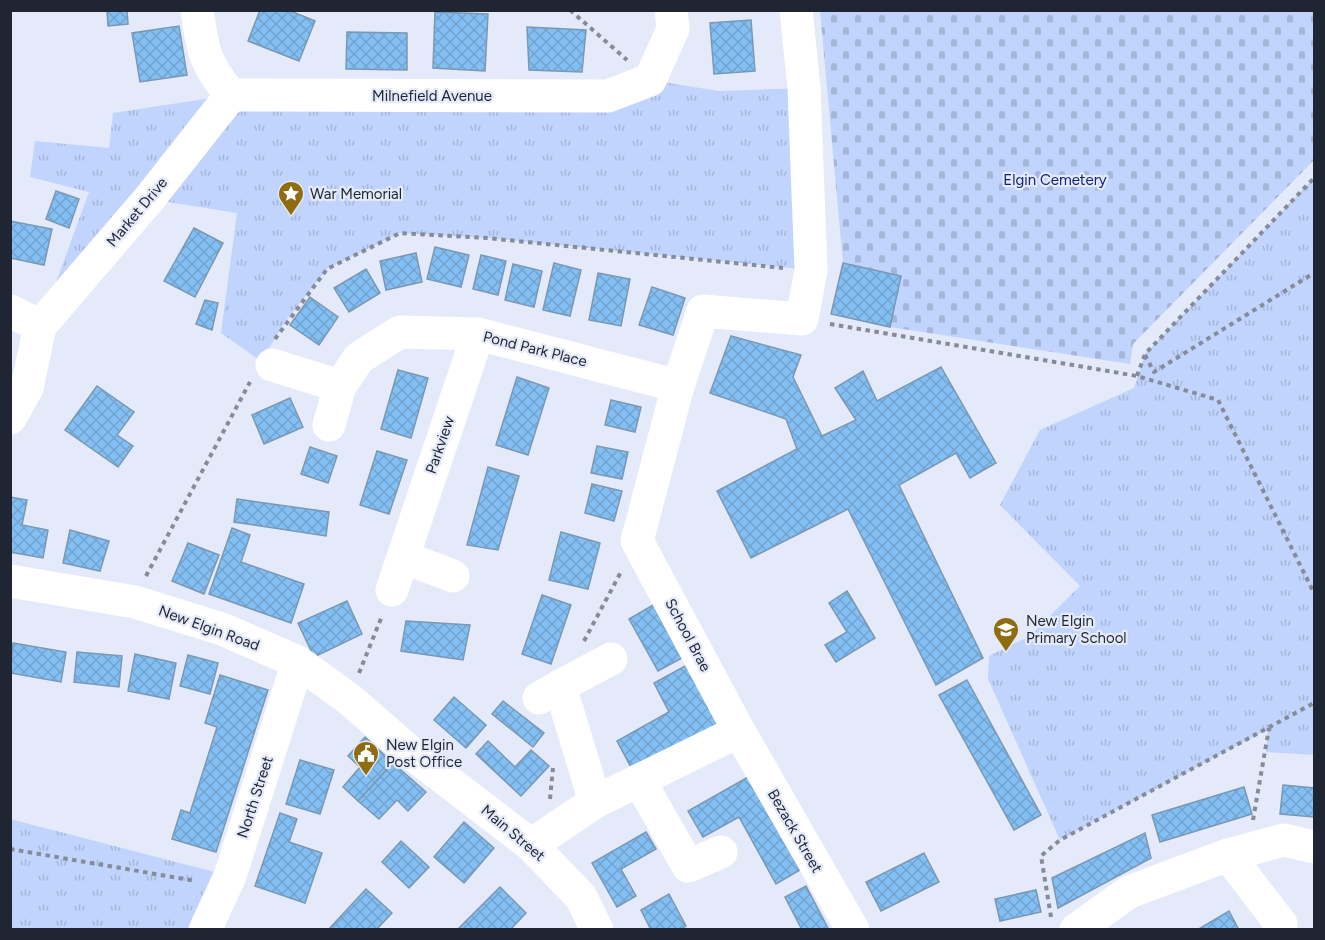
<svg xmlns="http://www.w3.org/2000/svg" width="1325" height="940" viewBox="0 0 1325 940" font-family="Figtree,sans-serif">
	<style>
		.cemetery { fill: url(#cemetery-stones) }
		.park { fill: url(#park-tufts) }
		.building { fill: url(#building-cross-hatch); stroke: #7a98b3; stroke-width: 1.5 }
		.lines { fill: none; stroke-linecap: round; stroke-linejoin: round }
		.path { stroke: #858b99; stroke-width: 4; stroke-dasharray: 4.5 4.5; stroke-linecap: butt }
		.minor { stroke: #fff; stroke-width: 33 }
		.major { stroke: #fff; stroke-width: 33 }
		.labels { text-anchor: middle; stroke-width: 4.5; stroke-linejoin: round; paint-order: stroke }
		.street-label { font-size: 15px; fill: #1f2532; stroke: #e4eaf9 }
		.park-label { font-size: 15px; fill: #0e247d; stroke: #e4eaf9 }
		.poi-label { font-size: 15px; fill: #1f2532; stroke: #e4eaf9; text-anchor: start }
	</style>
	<defs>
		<pattern id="cemetery-stones" width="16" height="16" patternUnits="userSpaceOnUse" patternTransform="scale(1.5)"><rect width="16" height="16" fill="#c1d4fd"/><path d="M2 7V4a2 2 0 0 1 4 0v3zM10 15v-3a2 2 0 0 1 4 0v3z" fill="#a5b6d9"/></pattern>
		<pattern id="park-tufts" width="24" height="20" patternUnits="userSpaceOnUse" patternTransform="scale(1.5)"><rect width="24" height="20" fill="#c1d4fd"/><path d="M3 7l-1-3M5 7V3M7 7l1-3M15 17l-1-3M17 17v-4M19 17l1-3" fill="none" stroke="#a5b6d9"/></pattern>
		<pattern id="building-cross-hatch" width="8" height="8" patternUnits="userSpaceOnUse" patternTransform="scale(1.5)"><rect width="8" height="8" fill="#83bff3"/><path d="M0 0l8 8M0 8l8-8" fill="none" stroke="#71a4d1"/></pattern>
	</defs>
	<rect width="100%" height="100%" fill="#e4eaf9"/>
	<polygon class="cemetery" points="820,11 1314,11 1314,160 1133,344 1130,364 890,327 831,314 843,263"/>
	<g class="park">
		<polygon points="650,80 719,91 804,88 811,270 487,238 400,233 327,269 285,322 261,361 221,333 237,213 149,199 40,326 89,192 30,177 35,141 109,148 113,113 231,95"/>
		<polygon points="1314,178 1314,755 1266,752 1268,729 1060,840 988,679 989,656 1030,636 1080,586 1000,505 1040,430 1134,388 1145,354"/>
		<polygon points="10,819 230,876 205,929 11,929"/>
	</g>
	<g class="building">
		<polygon points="107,10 127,10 128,24 108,26"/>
		<polygon points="260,10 288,10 315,21 299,61 248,41"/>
		<polygon points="435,12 488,14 485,71 433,68"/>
		<polygon points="751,20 755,71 714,74 710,23"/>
		<polygon points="179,26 187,75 140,82 132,33"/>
		<polygon points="527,27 586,30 582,72 529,70"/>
		<polygon points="347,32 407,33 407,70 346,69"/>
		<polygon points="56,191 79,199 69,228 46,219"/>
		<polygon points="10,221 52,229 44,265 10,258"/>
		<polygon points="194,228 223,243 195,297 164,281"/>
		<polygon points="435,247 469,255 461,287 427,279"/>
		<polygon points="416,253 422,282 386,290 380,261"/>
		<polygon points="481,255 506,261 498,295 473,289"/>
		<polygon points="554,263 581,270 570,316 543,310"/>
		<polygon points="843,263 901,276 890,327 831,314"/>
		<polygon points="513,264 542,271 534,307 505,300"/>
		<polygon points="366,269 380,293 349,312 334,288"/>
		<polygon points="598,273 630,279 621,326 589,320"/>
		<polygon points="652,287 685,298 673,335 639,325"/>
		<polygon points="310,297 338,317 319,345 290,325"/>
		<polygon points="205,300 218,303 212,330 196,324"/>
		<polygon points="731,336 801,355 793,377 822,436 856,420 835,388 863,371 877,401 941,367 996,463 970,478 956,453 899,485 983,658 936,685 848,509 751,558 717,491 797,449 786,419 710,393"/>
		<polygon points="398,370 428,378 411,438 381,429"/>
		<polygon points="517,377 549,388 528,455 496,445"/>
		<polygon points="97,386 134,412 117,435 133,446 118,467 65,430"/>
		<polygon points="290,398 303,427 264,444 252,415"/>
		<polygon points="611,400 641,407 635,432 605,425"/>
		<polygon points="597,446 628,452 622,479 591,473"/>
		<polygon points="310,447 337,456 328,483 301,474"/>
		<polygon points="377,451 407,460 389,514 360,505"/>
		<polygon points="488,467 519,476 498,550 467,545"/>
		<polygon points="592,484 622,491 614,521 585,513"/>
		<polygon points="10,497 27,500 22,525 48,530 43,558 10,552"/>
		<polygon points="237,499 329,512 326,536 234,522"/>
		<polygon points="232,528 250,535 241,562 304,584 291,623 209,594"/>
		<polygon points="70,530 109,541 100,571 63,563"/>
		<polygon points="561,532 600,543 588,589 549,580"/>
		<polygon points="188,543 219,555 204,594 172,581"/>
		<polygon points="847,591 875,638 836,662 825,645 847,632 829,603"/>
		<polygon points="542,595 571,605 551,664 522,654"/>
		<polygon points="347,601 362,634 314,657 298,623"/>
		<polygon points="653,605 682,658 658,671 629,619"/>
		<polygon points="406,621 470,625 463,660 401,651"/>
		<polygon points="13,643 66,652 61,682 10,673"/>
		<polygon points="77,652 122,656 119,687 74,682"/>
		<polygon points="135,654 176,663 169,699 128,691"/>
		<polygon points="188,655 218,663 210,694 180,686"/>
		<polygon points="687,665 720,726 634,773 617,741 669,712 654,683"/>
		<polygon points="220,675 268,690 216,852 172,839 181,810 190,813 217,727 205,723"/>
		<polygon points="967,680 1041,815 1014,830 939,695"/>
		<polygon points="454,697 486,725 466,748 434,720"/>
		<polygon points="503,701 544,733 533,747 492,714"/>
		<polygon points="365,737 393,763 358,801 343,787 360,767 348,756"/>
		<polygon points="488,741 515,767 531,750 549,766 521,796 476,754"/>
		<polygon points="300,760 334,770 320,814 286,804"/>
		<polygon points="393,763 426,792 408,811 397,800 379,819 358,801"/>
		<polygon points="748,777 800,870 776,884 739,817 703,837 688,811"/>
		<polygon points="1283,785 1314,788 1314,817 1280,814"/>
		<polygon points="1244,787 1252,814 1160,842 1152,815"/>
		<polygon points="280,813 297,819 289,842 322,853 305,903 255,886"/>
		<polygon points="464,822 494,848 464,883 434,857"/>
		<polygon points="646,832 656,849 621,869 636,896 617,907 592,863"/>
		<polygon points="1145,833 1151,858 1058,908 1052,878"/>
		<polygon points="401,841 429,867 409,888 382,862"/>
		<polygon points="924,853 939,882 881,911 866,882"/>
		<polygon points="806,886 829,930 802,930 785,897"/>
		<polygon points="500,887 526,913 510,930 457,930"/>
		<polygon points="366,889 392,913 376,930 328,930"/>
		<polygon points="1036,890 1041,912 1000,921 995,899"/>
		<polygon points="669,894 686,926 680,930 651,930 641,910"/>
		<polygon points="1229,911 1239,930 1197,930"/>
	</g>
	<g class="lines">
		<g class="path">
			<polyline points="570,10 627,60"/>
			<polyline points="830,324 1137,376 1218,400 1314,593"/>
			<polyline points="275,339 327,269 400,233 487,238 783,268"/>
			<polyline points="1145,355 1154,372 1314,273"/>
			<polyline points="1137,376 1145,354 1314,178"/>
			<polyline points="146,576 250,382"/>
			<polyline points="584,641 622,570"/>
			<polyline points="359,673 382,616"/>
			<polyline points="550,799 553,768"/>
			<polyline points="1253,820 1269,728"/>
			<polyline points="10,849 196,881"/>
			<polyline points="1051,917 1041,856 1060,840 1314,703"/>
		</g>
		<g class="minor">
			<path d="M197 10C203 51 204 63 231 95L608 96 650 80 673 29 671 10"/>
			<polyline points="796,10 804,88 811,270 802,319 703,311 678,386 637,541 739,731 853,930"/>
			<polyline points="10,311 40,326"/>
			<polyline points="272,365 340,386"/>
			<polyline points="10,418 27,388 40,326 149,199 231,95"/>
			<polyline points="329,425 340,386 359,358 400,332 478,334 678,386"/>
			<polyline points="403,557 453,576"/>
			<polyline points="392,590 478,334"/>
			<polyline points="560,686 611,659"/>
			<polyline points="539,698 560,686 595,802"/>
			<polyline points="639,780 688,866 721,852"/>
			<polyline points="531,845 595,802 739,731"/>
			<polyline points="1228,855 1281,924"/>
			<polyline points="205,930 230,876 298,662"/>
			<polyline points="1076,930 1129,892 1228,855 1284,840 1314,847"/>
		</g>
		<polyline class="major" points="10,581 135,602 222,629 298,662 349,699 411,753 531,845 581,897 597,930"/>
	</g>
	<defs>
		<symbol id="sight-pin" viewBox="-11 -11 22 30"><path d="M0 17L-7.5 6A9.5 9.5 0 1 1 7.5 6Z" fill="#8e6d10" stroke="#e4eaf9"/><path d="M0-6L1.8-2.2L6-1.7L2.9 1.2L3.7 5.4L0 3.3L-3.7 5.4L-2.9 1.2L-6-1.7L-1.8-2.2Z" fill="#fff"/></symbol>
		<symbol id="school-pin" viewBox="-11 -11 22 30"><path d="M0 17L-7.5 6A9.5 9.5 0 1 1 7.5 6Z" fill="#8e6d10" stroke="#e4eaf9"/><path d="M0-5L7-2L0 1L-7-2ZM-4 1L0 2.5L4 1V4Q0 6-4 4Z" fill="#fff"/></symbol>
		<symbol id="civic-pin" viewBox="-11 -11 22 30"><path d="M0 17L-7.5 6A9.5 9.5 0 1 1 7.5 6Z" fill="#8e6d10" stroke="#e4eaf9"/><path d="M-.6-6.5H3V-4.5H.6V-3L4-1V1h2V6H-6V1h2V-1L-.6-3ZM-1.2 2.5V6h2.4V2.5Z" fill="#fff"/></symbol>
	</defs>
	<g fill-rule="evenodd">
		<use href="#sight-pin" x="276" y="179" width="30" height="40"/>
		<use href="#school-pin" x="991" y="615" width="30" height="40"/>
		<use href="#civic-pin" x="351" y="739" width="30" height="40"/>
	</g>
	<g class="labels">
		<g class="street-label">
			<text x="432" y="101">Milnefield Avenue</text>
			<text transform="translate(137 212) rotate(-50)" y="5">Market Drive</text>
			<text transform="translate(535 349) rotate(14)" y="5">Pond Park Place</text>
			<text transform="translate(440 445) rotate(-71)" y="5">Parkview</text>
			<text transform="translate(209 628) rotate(20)" y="5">New Elgin Road</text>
			<text transform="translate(688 635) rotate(62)" y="5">School Brae</text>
			<text transform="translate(255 797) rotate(-72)" y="5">North Street</text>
			<text transform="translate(795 831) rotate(60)" y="5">Bezack Street</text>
			<text transform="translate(513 833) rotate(40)" y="5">Main Street</text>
		</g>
		<g class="park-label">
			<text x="1055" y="185">Elgin Cemetery</text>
		</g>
		<g class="poi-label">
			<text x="310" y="199">War Memorial</text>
			<text x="1026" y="626">New Elgin<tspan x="1026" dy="17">Primary School</tspan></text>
			<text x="386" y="750">New Elgin<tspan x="386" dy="17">Post Office</tspan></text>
		</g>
	</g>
	<rect width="1325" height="940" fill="none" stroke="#1f2532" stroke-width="24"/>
</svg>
